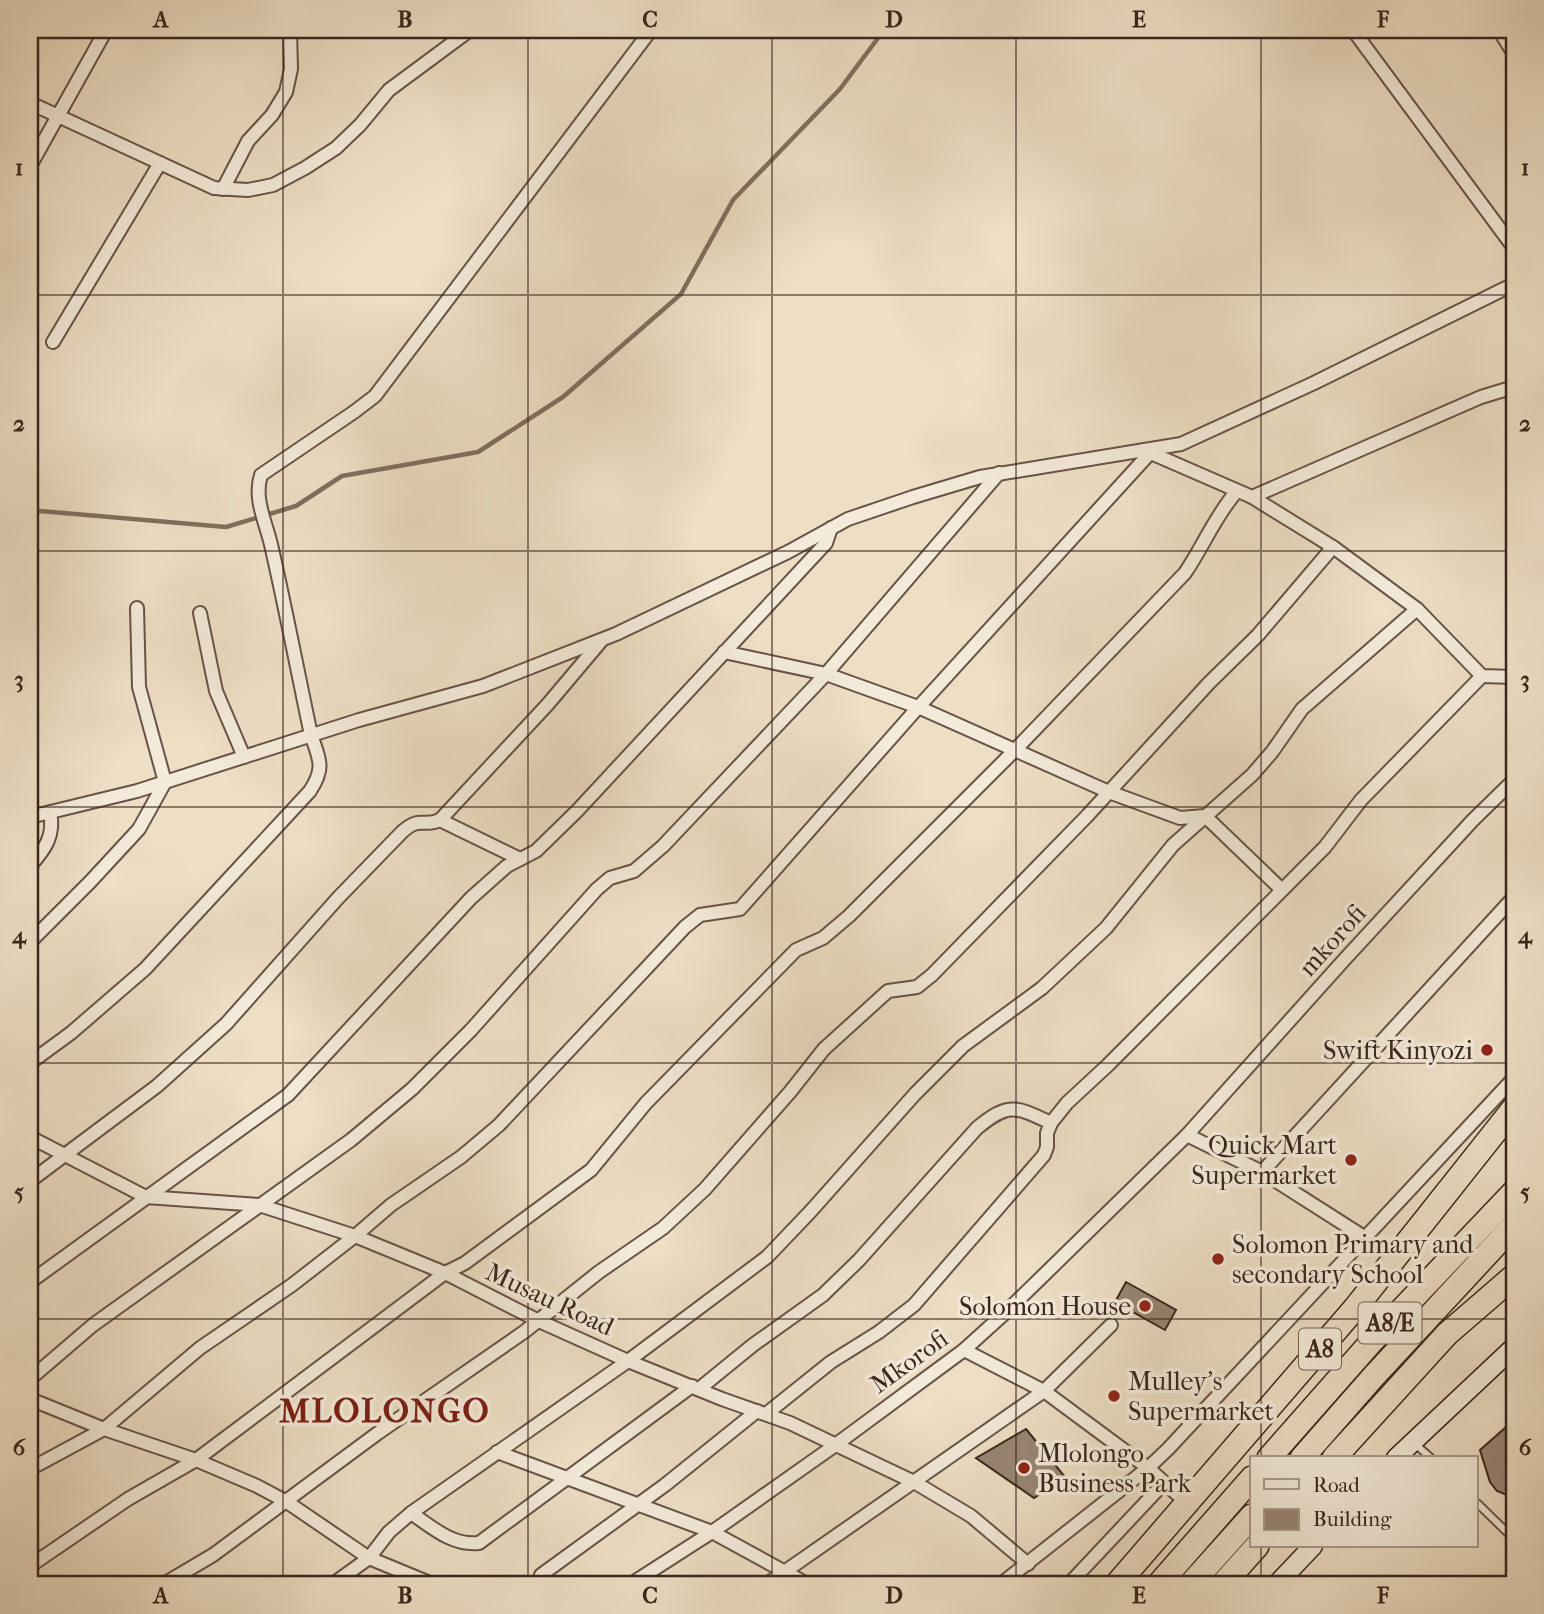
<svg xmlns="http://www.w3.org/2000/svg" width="1544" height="1614" viewBox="0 0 1544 1614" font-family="'IM FELL French Canon',serif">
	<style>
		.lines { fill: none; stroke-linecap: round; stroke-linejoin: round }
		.stream { stroke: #816e5f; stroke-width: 4.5 }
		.building { fill: #978574; stroke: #3a251d; stroke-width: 2 }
		.lane-casing { stroke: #675347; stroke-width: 10 }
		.street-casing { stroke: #675347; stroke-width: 16 }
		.secondary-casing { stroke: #3a251d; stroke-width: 21 }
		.highway-casing { stroke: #3a251d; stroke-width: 26 }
		.lane { stroke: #f3ead9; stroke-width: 6 }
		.street { stroke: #f3ead9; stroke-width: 12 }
		.secondary { stroke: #f3ead9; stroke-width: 18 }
		.highway { stroke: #eddec4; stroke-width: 23 }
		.grid { fill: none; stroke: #3a251d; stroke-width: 2; stroke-opacity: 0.55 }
		.poi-dot { fill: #8f2418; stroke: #f3ead9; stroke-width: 2.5 }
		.labels { text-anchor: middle; stroke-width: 7; stroke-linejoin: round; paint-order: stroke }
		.shield { fill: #f3ead9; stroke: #726055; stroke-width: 2 }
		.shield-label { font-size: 24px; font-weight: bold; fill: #3a251d }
		.street-label { font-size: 26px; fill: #3a251d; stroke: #f3ead9 }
		.poi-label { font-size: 26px; fill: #3a251d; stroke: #f3ead9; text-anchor: end }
		.district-label { font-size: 33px; font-weight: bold; letter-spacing: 2px; fill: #7a1f14; stroke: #f3ead9 }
		.neatline { fill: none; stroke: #3a251d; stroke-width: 2.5 }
		.grid-label { font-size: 23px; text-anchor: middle; font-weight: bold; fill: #3a251d }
	</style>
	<rect width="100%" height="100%" fill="#eddec4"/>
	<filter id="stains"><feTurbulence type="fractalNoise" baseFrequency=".00286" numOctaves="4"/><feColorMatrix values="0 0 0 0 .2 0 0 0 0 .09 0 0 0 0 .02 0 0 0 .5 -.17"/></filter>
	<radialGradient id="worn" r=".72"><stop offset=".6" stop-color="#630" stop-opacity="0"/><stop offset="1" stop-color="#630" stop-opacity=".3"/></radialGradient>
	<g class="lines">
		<polyline class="stream" points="30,515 40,511 226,527 296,506 342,476 478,452 563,397 681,294 733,200 840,89 884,30"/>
	</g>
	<g class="building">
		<polygon points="1126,1282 1176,1310 1165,1330 1115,1302"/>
		<polygon points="1514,1420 1514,1498 1497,1491 1490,1482 1480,1450"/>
		<polygon points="1026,1429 1065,1477 1034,1498 976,1458"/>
	</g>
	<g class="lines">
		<defs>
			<g id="lane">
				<polyline points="1414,1443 1431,1458"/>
				<polyline points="1476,1502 1514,1539"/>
			</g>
			<g id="street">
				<polyline points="1353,30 1514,248"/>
				<polyline points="1499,30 1514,54"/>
				<polyline points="30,103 214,188 248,190 273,185 305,168 336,148 360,125 389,90 470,30"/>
				<polyline points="30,166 106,30"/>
				<polyline points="223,189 248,141 272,115 286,92 291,69 290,30"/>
				<polyline points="53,342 160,163"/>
				<polyline points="1144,450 1252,497 1333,547 1417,609 1482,676 1514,677"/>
				<polyline points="1252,497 1481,397 1514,387"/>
				<polyline points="200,613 216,691 244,757"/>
				<polyline points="724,652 826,674 918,707 1109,792 1180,818 1205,816 1282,890"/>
				<polyline points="30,817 137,791 359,720 483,686 616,634 788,552 848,519 913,497 980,477 1181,444 1314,383 1514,284"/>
				<polyline points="440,820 520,859"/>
				<path d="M30 866C45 849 55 836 50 812"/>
				<polyline points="30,942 90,882 139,829 165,782 139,687 137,608"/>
				<path d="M30 1063 71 1033 145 969 310 791C325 768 320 760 311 735 298 673 286 611 272 549 267 524 253 500 261 475L354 412 375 396 651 30"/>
				<polyline points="1187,1135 1262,1172 1364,1237"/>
				<polyline points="30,1137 146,1197 259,1205 355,1236 445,1273 539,1321 628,1361 722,1399 790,1423 914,1482 971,1516 1028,1564"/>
				<polyline points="1262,1172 1514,897"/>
				<path d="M30 1181 157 1086 226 1024 338 898 402 832C421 815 423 828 440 820L548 704 602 640"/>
				<polyline points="30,1282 288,1095 471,898 507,866 536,851 577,811 826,543 831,528"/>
				<polyline points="964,1350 1044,1391 1148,1468 1187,1503"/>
				<polyline points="30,1379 93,1325 351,1140 412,1089 471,1030 597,889 610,878 634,871 663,846 826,674 999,473"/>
				<path d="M699 1389 753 1345 823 1295 859 1260 977 1128C1009 1102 1015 1106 1051 1123"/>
				<polyline points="30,1399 104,1429 196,1460 257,1486 287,1502 369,1558 432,1584"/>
				<polyline points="766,1414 831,1362 879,1332 914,1305 1044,1155 1047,1147 1047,1133 1051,1123 1067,1103 1108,1065 1325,847 1361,800 1482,676"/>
				<polyline points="497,1452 712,1532 807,1584"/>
				<polyline points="30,1469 104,1429 200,1348 292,1285 355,1236 391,1205 461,1157 499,1125 685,927 700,915 740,909 914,712 1150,453"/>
				<path d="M411 1513C432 1527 452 1546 479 1543L692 1386"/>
				<path d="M30 1566 128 1499 196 1460 445 1273 465 1263 591 1170 646 1103 796 950 823 938 849 916 1016 749 1185 573C1204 545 1214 518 1236 492"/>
				<polyline points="541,1575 665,1485 757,1411"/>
				<polyline points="164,1584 213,1555 378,1433 524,1332 599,1272 663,1228 705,1189 790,1092 824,1049 888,991 917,987 932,975 1087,816 1209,683 1258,635 1333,547"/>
				<polyline points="333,1584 369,1558 389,1532 411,1513 628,1361 767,1257 810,1212 915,1094 963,1046 1042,988 1106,928 1173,845 1252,775 1272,752 1302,709 1417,609"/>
				<polyline points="631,1584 712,1532 834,1446 964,1350 1006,1312 1187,1135 1344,960 1473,820 1514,780"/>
				<polyline points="767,1584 1044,1391 1111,1325"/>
				<polyline points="1001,1584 1148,1468 1168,1449 1514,1078"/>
				<polyline points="1069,1584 1164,1483"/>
			</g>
			<g id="secondary">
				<polyline points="1396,1458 1514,1347"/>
				<polyline points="1277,1584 1313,1546"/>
			</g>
			<g id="highway">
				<polyline points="1269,1458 1373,1340 1514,1192"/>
				<polyline points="1302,1458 1374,1376 1514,1225"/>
				<polyline points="1334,1458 1447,1334 1514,1276"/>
				<polyline points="1117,1584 1356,1307 1514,1108"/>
				<polyline points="1159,1584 1252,1478"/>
				<polyline points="1191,1584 1252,1516"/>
				<polyline points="1223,1584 1257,1546"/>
			</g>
		</defs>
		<use href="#lane" class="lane-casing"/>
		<use href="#street" class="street-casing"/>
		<use href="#secondary" class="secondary-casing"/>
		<use href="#highway" class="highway-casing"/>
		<use href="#lane" class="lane"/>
		<use href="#street" class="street"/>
		<use href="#secondary" class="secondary"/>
		<use href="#highway" class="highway"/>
	</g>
	<path class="grid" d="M283 30V1584M528 30V1584M772 30V1584M1016 30V1584M1261 30V1458M30 295H1514M30 551H1514M30 807H1514M30 1063H1514M30 1319H1514M1261 1546V1584"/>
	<g class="poi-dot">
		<circle cx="1487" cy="1050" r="7"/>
		<circle cx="1351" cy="1160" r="7"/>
		<circle cx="1218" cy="1259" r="7"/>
		<circle cx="1145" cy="1306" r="7"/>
		<circle cx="1114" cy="1396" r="7"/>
		<circle cx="1024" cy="1468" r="7"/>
	</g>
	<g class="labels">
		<g class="shield">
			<rect x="1358.5" y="1302.5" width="63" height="41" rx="5"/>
			<rect x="1299" y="1328.5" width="42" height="41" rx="5"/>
		</g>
		<g class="shield-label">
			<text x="1390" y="1331">A8/E</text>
			<text x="1320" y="1357">A8</text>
		</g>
		<g class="street-label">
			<text transform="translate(1332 940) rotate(-48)" y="9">mkorofi</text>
			<text transform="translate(550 1299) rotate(25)" y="9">Musau Road</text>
			<text transform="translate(909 1361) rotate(-36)" y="9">Mkorofi</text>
		</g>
		<g class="poi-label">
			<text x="1473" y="1059">Swift Kinyozi</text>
			<text x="1337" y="1154">Quick Mart<tspan x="1337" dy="30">Supermarket</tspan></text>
			<text x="1232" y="1253" text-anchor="start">Solomon Primary and<tspan x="1232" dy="30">secondary School</tspan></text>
			<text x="1131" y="1315">Solomon House</text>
			<text x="1128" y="1390" text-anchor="start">Mulley's<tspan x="1128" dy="30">Supermarket</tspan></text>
			<text x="1038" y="1462" text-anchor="start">Mlolongo<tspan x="1038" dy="30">Business Park</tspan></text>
		</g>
		<g class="district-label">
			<text x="385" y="1422">MLOLONGO</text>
		</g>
	</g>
	<rect width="1544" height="1614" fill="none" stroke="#eddec4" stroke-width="77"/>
	<rect x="1250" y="1456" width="228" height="91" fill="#f3ead9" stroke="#a99b8e" stroke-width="2"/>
	<rect x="1264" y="1479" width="35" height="10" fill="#f3ead9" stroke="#a99b8e" stroke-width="2"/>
	<text x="1313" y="1492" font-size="21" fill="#3a251d">Road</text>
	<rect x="1264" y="1509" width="35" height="21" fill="#978574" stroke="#a99b8e" stroke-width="2"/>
	<text x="1313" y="1526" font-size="21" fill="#3a251d">Building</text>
	<rect x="38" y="38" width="1468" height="1538" class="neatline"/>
	<g class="grid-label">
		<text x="161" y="27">A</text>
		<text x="405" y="27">B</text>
		<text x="650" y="27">C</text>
		<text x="894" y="27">D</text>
		<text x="1139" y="27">E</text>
		<text x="1383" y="27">F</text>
		<text x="19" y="175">1</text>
		<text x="1525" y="175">1</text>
		<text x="19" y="431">2</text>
		<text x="1525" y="431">2</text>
		<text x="19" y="687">3</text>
		<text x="1525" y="687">3</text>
		<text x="19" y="943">4</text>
		<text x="1525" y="943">4</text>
		<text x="19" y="1199">5</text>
		<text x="1525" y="1199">5</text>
		<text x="19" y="1455">6</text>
		<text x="1525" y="1455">6</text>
		<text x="161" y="1603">A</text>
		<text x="405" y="1603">B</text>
		<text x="650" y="1603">C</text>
		<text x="894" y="1603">D</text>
		<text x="1139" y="1603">E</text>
		<text x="1383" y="1603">F</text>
	</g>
	<rect width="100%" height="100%" filter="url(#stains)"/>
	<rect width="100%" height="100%" fill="url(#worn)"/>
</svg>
